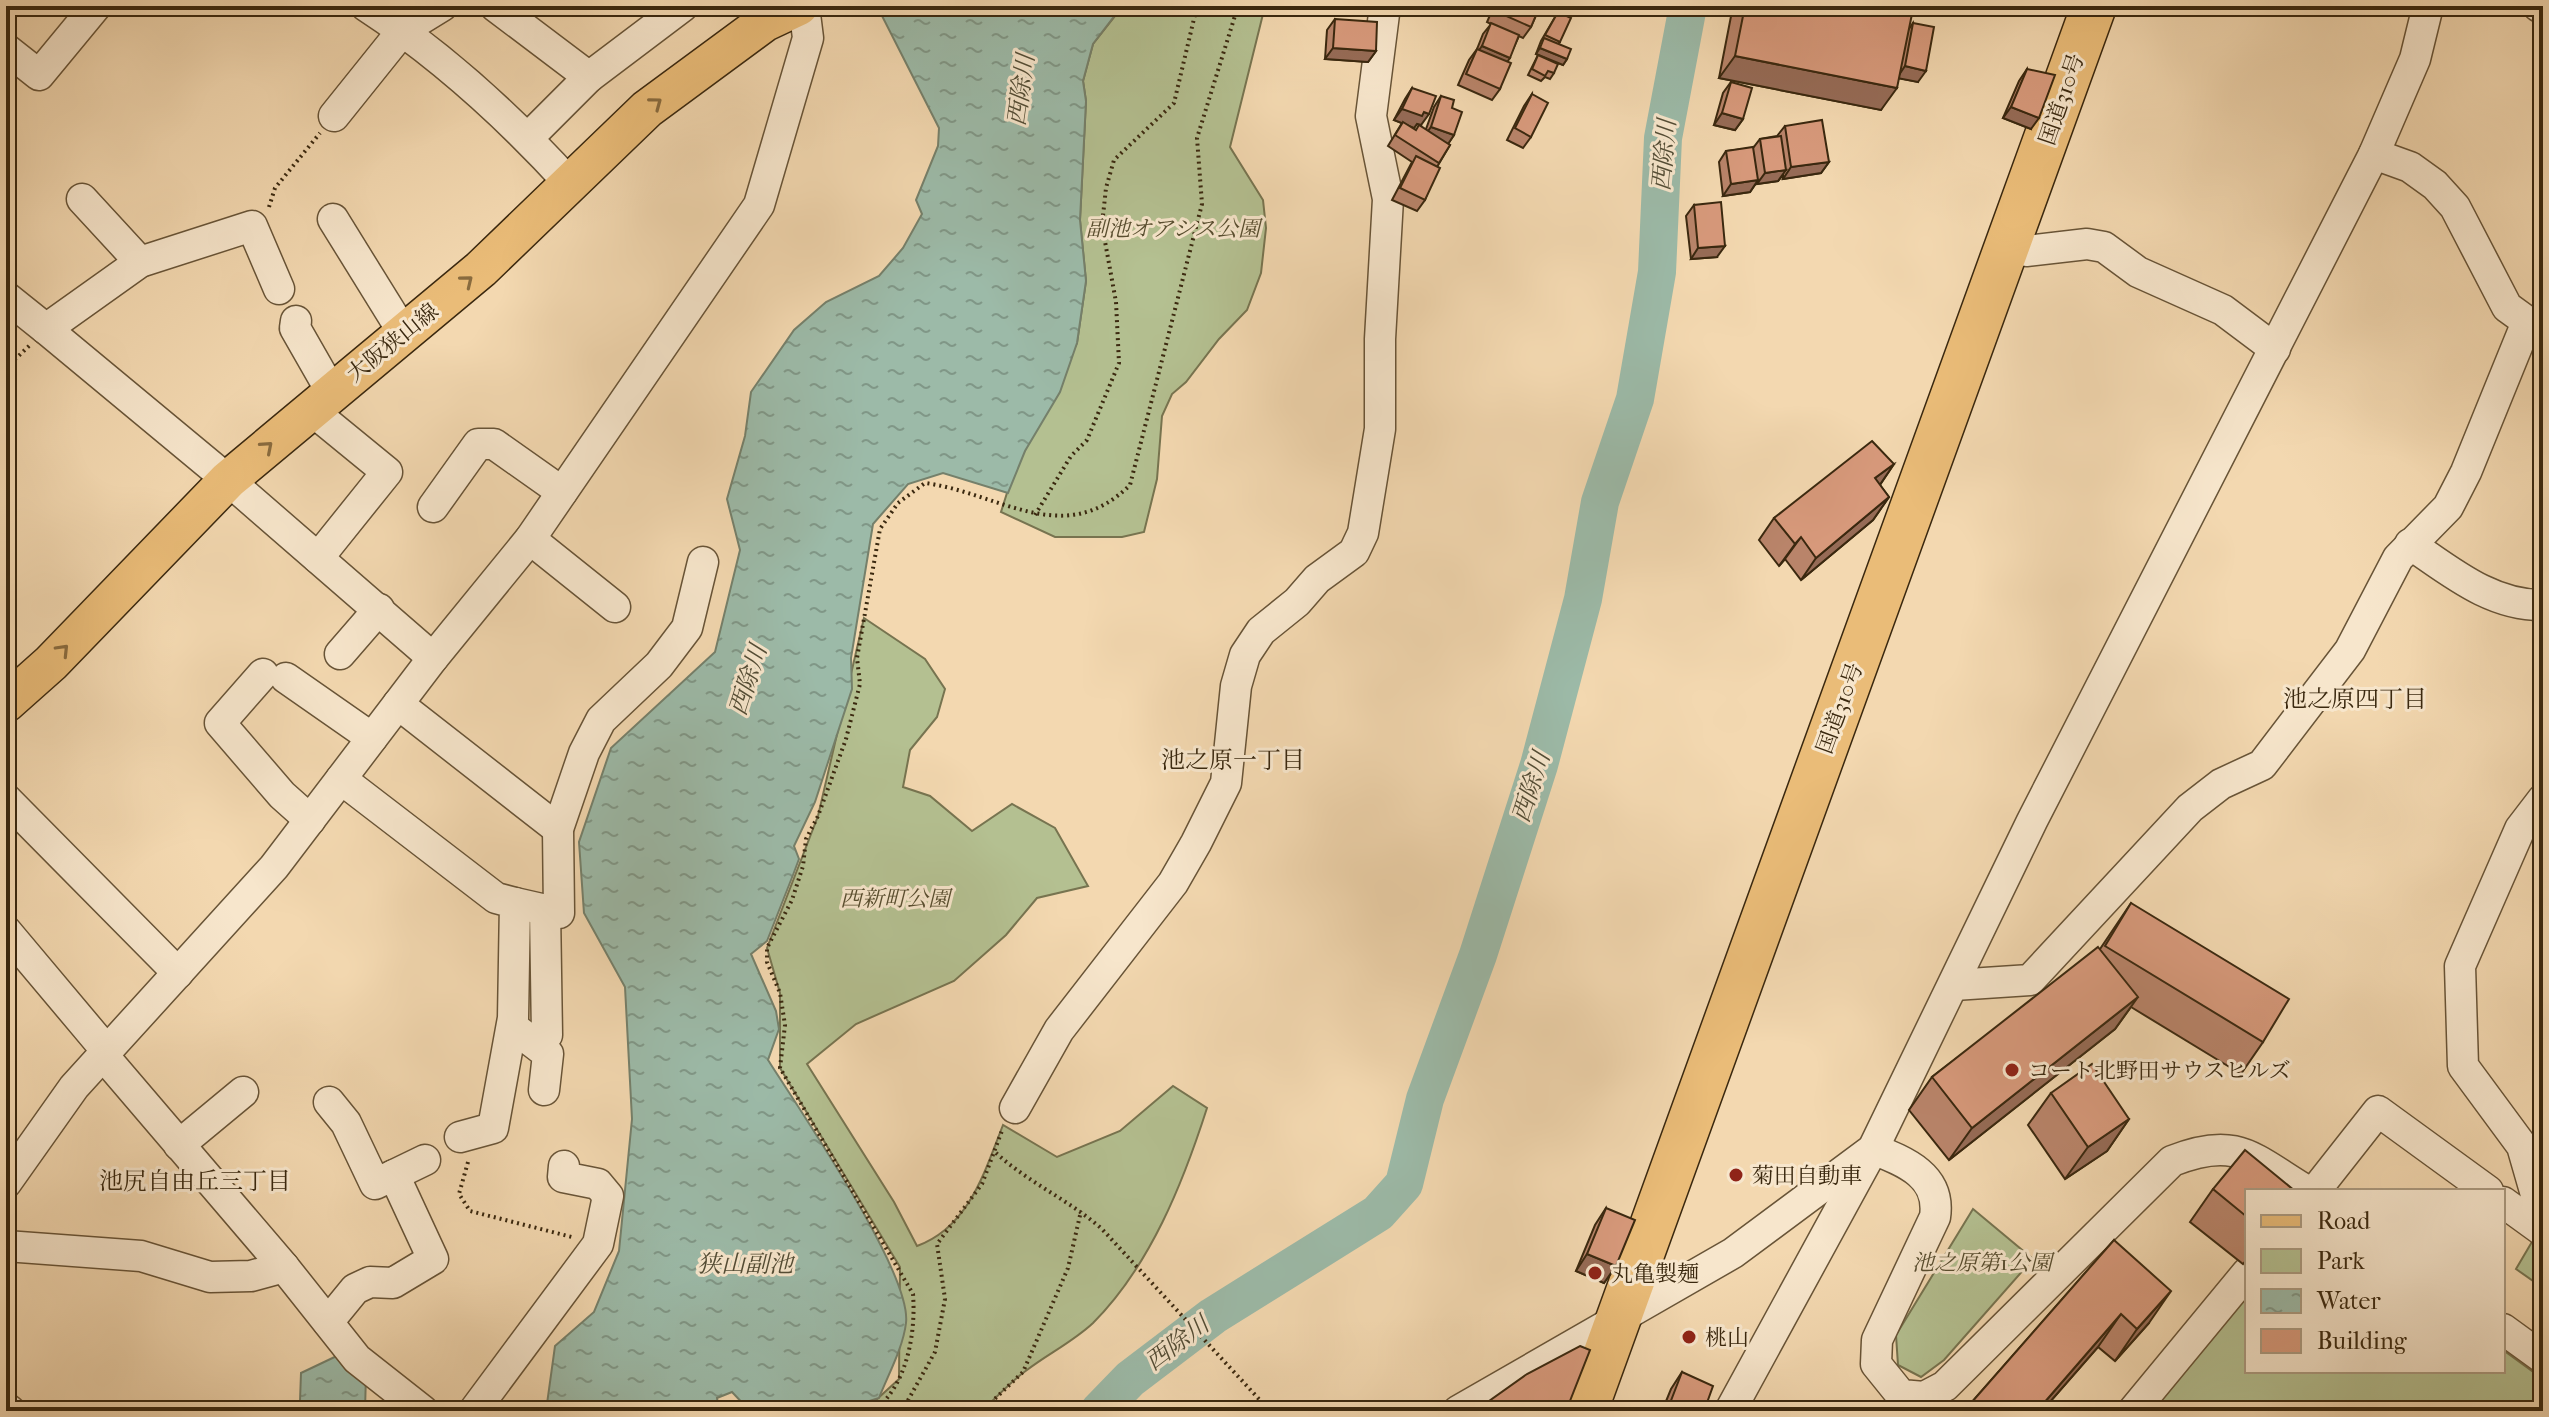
<svg xmlns="http://www.w3.org/2000/svg" width="2549" height="1417" viewBox="0 0 2549 1417" font-family="'IM FELL French Canon','Noto Serif JP',serif">
	<style>
		.green { fill: #b4c091; stroke: #777450; stroke-width: 2 }
		.water { fill: url(#water-ripples); stroke: #75806b; stroke-width: 2 }
		.lines { fill: none; stroke-linecap: round; stroke-linejoin: round }
		.river { stroke: #9cbaa8; stroke-width: 38 }
		.minor-casing { stroke: #685437; stroke-width: 33 }
		.major-casing { stroke: #3a280f; stroke-width: 41 }
		.highway-casing { stroke: #3a280f; stroke-width: 47 }
		.path { stroke: #3a280f; stroke-width: 4; stroke-dasharray: 2 4; stroke-linecap: butt }
		.minor { stroke: #f7e6cc; stroke-width: 30 }
		.major { stroke: #eabc78; stroke-width: 38 }
		.highway { stroke: #eabc78; stroke-width: 44 }
		.wall { fill: #b9846a; stroke: #3a280f; stroke-width: 2 }
		.shaded-wall { fill: #966b56; stroke: #3a280f; stroke-width: 2 }
		.building { fill: #d7997b; stroke: #3a280f; stroke-width: 2 }
		.oneway { stroke: #896b3e }
		.poi-dot { fill: #8f2418; stroke: #f7e6cc; stroke-width: 3 }
		.labels { text-anchor: middle; stroke-width: 6; stroke-linejoin: round; paint-order: stroke }
		.street-label { font-size: 22px; fill: #3a280f; stroke: #f7e6cc }
		.park-label { font-size: 22px; font-style: italic; fill: #584e30; stroke: #f7e6cc }
		.poi-label { font-size: 22px; fill: #3a280f; stroke: #f7e6cc; text-anchor: start }
		.water-label { font-size: 24px; font-style: italic; fill: #524c35; stroke: #f7e6cc }
		.neighbourhood-label { font-size: 24px; fill: #3a280f; stroke: #f7e6cc }
	</style>
	<defs>
		<pattern id="water-ripples" width="26" height="14" patternUnits="userSpaceOnUse" patternTransform="scale(2)"><rect width="26" height="14" fill="#9cbaa8"/><path d="M2 4q2-2 4 0t4 0M15 11q2-2 4 0t4 0" fill="none" stroke="#809787"/></pattern>
	</defs>
	<rect width="100%" height="100%" fill="#f3d8b0"/>
	<filter id="stains"><feTurbulence type="fractalNoise" baseFrequency=".0025" numOctaves="4"/><feColorMatrix values="0 0 0 0 .2 0 0 0 0 .09 0 0 0 0 .02 0 0 0 .5 -.17"/></filter>
	<radialGradient id="worn" r=".72"><stop offset=".6" stop-color="#630" stop-opacity="0"/><stop offset="1" stop-color="#630" stop-opacity=".3"/></radialGradient>
	<g class="green">
		<polygon points="1123,6 1265,6 1230,147 1263,200 1266,228 1261,273 1247,310 1219,339 1186,382 1172,394 1162,416 1157,479 1144,532 1122,537 1055,537 1001,512 1012,477 1077,343 1086,281 1080,220 1086,101 1083,81 1093,44"/>
		<path d="M864 618 925 659 945 689 937 717 910 750 903 787 930 796 972 831 1012 804 1055 828 1088 886 1037 898 1006 935 954 981 856 1024 807 1064 894 1202 917 1246C969 1227 984 1173 1003 1125L1057 1157 1120 1131 1173 1086 1207 1108C1183 1183 1150 1266 1093 1323 1074 1341 1048 1354 1027 1370 1011 1381 997 1397 982 1411H864L899 1379 900 1267 780 1068V993L767 948 818 816Z"/>
		<polygon points="1973,1209 2033,1259 1944,1360 1921,1377 1898,1365 1896,1335"/>
		<polygon points="2536,1235 2543,1288 2516,1269"/>
		<polygon points="2247,1288 2247,1371 2503,1371 2503,1350 2543,1379 2543,1411 2143,1411"/>
	</g>
	<g class="water">
		<path d="M877 6H1122L1093 44 1083 81 1086 101 1080 220 1086 281 1077 343 1060 392 1025 451 1008 493 943 473 908 484 873 524 851 658 852 689 815 802 794 846 799 859 793 875 767 941 751 954 776 1011 779 1029 768 1060C799 1109 912 1273 906 1323 903 1348 888 1375 879 1398L841 1410 750 1411 732 1392 717 1398 719 1411H546L555 1346 594 1312 619 1251 632 1119 625 987 584 913 579 842 611 748 715 652 740 550 727 499 745 436 751 392 794 330 826 302 879 276 903 248 922 214 916 200 938 146 939 128Z"/>
		<polygon points="343,1353 366,1374 365,1411 304,1411 300,1401 301,1373"/>
	</g>
	<g class="lines">
		<polyline class="river" points="1099,1411 1130,1379 1213,1316 1378,1213 1404,1184 1425,1099 1478,955 1539,765 1583,599 1600,502 1635,399 1657,272 1663,138 1688,6"/>
		<defs>
			<g id="minor">
				<path d="M366 6C441 55 511 119 571 185"/>
				<polyline points="495,6 589,77 683,6"/>
				<polyline points="2538,6 2543,9"/>
				<polyline points="6,49 39,75 96,6"/>
				<polyline points="334,116 403,30 442,6"/>
				<polyline points="528,138 589,77"/>
				<polyline points="2374,154 2410,167 2435,185 2455,207 2507,307 2543,333"/>
				<polyline points="82,199 140,262"/>
				<polyline points="333,219 403,332"/>
				<polyline points="2009,247 2026,251 2087,244 2104,247 2138,272 2223,310 2275,349"/>
				<polyline points="6,297 46,329 140,262 252,226 279,289"/>
				<polyline points="296,321 295,328 331,391"/>
				<polyline points="46,329 228,480 433,658"/>
				<polyline points="310,409 387,472 318,558"/>
				<polyline points="433,507 478,444 494,444 562,492"/>
				<polyline points="530,539 615,607"/>
				<path d="M2410 544C2450 571 2491 606 2543 605"/>
				<polyline points="340,654 379,609"/>
				<polyline points="263,674 220,723 282,795 310,820"/>
				<polyline points="286,678 372,738"/>
				<polyline points="398,704 558,829"/>
				<polyline points="341,779 496,898 515,903 513,1018 493,1128 460,1137"/>
				<polyline points="6,799 178,973"/>
				<polyline points="2543,799 2520,829 2460,966 2463,1066 2522,1146 2543,1219"/>
				<polyline points="515,903 559,913 558,829 584,753 601,720 659,665 687,628 703,562"/>
				<polyline points="545,910 547,1035"/>
				<polyline points="6,931 106,1050"/>
				<polyline points="1954,985 2030,980 2190,808 2221,784 2262,765 2350,650 2398,558 2448,507 2466,472 2527,322"/>
				<polyline points="518,1031 548,1054 544,1090"/>
				<polyline points="102,1054 284,1267 357,1359 423,1411"/>
				<polyline points="1015,1108 1059,1030 1173,883 1196,843 1226,783 1236,686 1245,655 1261,631 1297,602 1317,579 1354,552 1363,533 1380,429 1380,339 1388,199 1371,116 1385,6"/>
				<polyline points="179,1145 243,1092"/>
				<polyline points="394,1175 425,1160"/>
				<polyline points="6,1183 74,1087 274,867 433,658 530,539 759,205 808,38 804,6"/>
				<polyline points="2315,1191 2378,1111 2488,1191"/>
				<polyline points="2503,1202 2543,1231"/>
				<polyline points="6,1246 141,1256 210,1277 251,1276 284,1267"/>
				<polyline points="328,1322 355,1289 370,1282 393,1283 433,1259 394,1175 375,1184 346,1123 329,1102"/>
				<polyline points="2503,1329 2543,1358"/>
				<polyline points="6,1408 10,1411"/>
				<polyline points="474,1411 598,1244 608,1196 598,1184 563,1177 564,1166"/>
				<polyline points="1458,1411 1733,1253 1873,1149 2032,821 2374,154 2415,59 2428,6"/>
				<path d="M1730 1411 1873 1149C1906 1162 1941 1176 1935 1217L1877 1340 1876 1364 1901 1395 1924 1397 1945 1386 2172 1161C2237 1135 2252 1158 2307 1191"/>
				<polyline points="2133,1411 2247,1273"/>
			</g>
			<polyline id="major" points="6,703 51,663 228,480 481,269 647,109 765,22 799,6"/>
			<polyline id="highway" points="1585,1411 2094,6"/>
		</defs>
		<use href="#minor" class="minor-casing"/>
		<use href="#major" class="major-casing"/>
		<use href="#highway" class="highway-casing"/>
		<g class="path">
			<polyline points="269,207 275,188 320,133"/>
			<polyline points="6,368 30,345"/>
			<polyline points="1035,515 1071,456 1087,440 1119,363 1116,302 1102,225 1106,188 1114,160 1174,103 1197,6"/>
			<path d="M996 1153C1029 1183 1069 1200 1102 1229L1270 1411"/>
			<polyline points="468,1162 459,1194 470,1211 572,1237"/>
			<polyline points="725,1411 725,1406 734,1403 740,1411"/>
			<path d="M874 1411C907 1385 916 1334 913 1294L780 1068 785 1025 780 993 767 962V948L792 900 803 866 806 839 818 816 846 739 860 684 857 658 880 529 898 503 925 483C1000 493 1064 550 1130 485L1202 204 1197 138 1238 6"/>
			<polyline points="902,1411 935,1352 945,1299 937,1244 982,1184 1003,1128"/>
			<polyline points="982,1411 1023,1372 1068,1268 1081,1211"/>
		</g>
		<use href="#minor" class="minor"/>
		<use href="#major" class="major"/>
		<use href="#highway" class="highway"/>
	</g>
	<g class="wall">
		<polygon points="1494,6 1540,6 1531,27 1523,38 1519,36 1507,62 1500,89 1492,100 1458,85 1469,60 1477,49 1483,34 1491,24 1487,22"/>
		<polygon points="1733,6 1899,6 1909,29 1913,23 1918,82 1899,78 1881,110 1719,78"/>
		<polygon points="1558,12 1560,42 1558,44 1567,59 1563,65 1536,54 1541,41"/>
		<polygon points="1335,19 1376,51 1368,62 1325,59 1327,30"/>
		<polygon points="1538,55 1554,73 1550,79 1545,77 1541,81 1528,75"/>
		<polygon points="2027,69 2031,129 2003,118 2019,81"/>
		<polygon points="1731,82 1743,119 1735,130 1714,125 1723,93"/>
		<polygon points="1412,88 1421,125 1417,124 1414,128 1409,126 1416,130 1426,129 1434,107 1441,96 1452,108 1454,135 1448,144 1450,145 1437,167 1425,200 1417,211 1392,200 1412,162 1388,146 1402,123 1394,120 1405,99"/>
		<polygon points="1532,94 1531,137 1523,148 1507,140 1524,106"/>
		<polygon points="1785,126 1829,162 1821,173 1783,179 1783,175 1778,181 1757,184 1757,182 1750,192 1723,196 1719,162 1726,151 1753,148 1760,139 1777,136"/>
		<polygon points="1694,205 1717,257 1691,259 1686,216"/>
		<polygon points="1894,464 1880,485 1889,497 1873,520 1801,580 1785,559 1779,566 1759,540 1774,518"/>
		<polygon points="2131,903 2263,1042 2241,1074 2131,1007 2115,1029 1949,1160 1909,1110 1932,1077 2100,949"/>
		<polygon points="2051,1093 2129,1119 2107,1151 2065,1179 2028,1125"/>
		<polygon points="2213,1189 2247,1191 2247,1259 2243,1264 2190,1222"/>
		<polygon points="1606,1208 1616,1266 1604,1283 1576,1271 1595,1225"/>
		<polygon points="2114,1240 2149,1323 2115,1361 2098,1347 2042,1411 1964,1411"/>
		<polygon points="1682,1372 1704,1411 1662,1411 1671,1389"/>
	</g>
	<g class="shaded-wall">
		<polygon points="1482,46 1510,58 1502,69 1474,57"/>
		<polygon points="1333,48 1376,51 1368,62 1325,59"/>
		<polygon points="1540,48 1567,59 1563,65 1536,54"/>
		<polygon points="1735,56 1897,88 1881,110 1719,78"/>
		<polygon points="1905,66 1926,71 1918,82 1897,78"/>
		<polygon points="2011,107 2039,118 2031,129 2003,118"/>
		<polygon points="1402,109 1424,112 1429,114 1421,125 1417,124 1414,128 1394,120"/>
		<polygon points="1722,113 1743,119 1735,130 1714,125"/>
		<polygon points="1431,127 1454,135 1446,147 1423,138"/>
		<polygon points="1829,162 1821,173 1783,179 1791,167"/>
		<polygon points="1786,170 1778,181 1757,184 1765,173"/>
		<polygon points="1758,180 1750,192 1723,196 1731,184"/>
		<polygon points="1725,246 1717,257 1691,259 1698,248"/>
		<polygon points="1894,464 1879,486 1875,478"/>
		<polygon points="1889,497 1873,520 1801,580 1816,558"/>
		<polygon points="1801,537 1785,559 1779,566 1795,544"/>
		<polygon points="2138,997 2115,1029 1949,1160 1972,1128"/>
		<polygon points="2129,1119 2107,1151 2065,1179 2088,1147"/>
		<polygon points="1587,1254 1616,1266 1604,1283 1576,1271"/>
		<polygon points="2171,1291 2149,1323 2115,1361 2137,1329"/>
		<polygon points="2121,1314 2098,1347 2042,1411 2037,1411"/>
	</g>
	<g class="building">
		<polygon points="1497,6 1540,6 1531,27 1495,11"/>
		<polygon points="1745,6 1899,6 1913,9 1897,88 1735,56"/>
		<polygon points="1558,12 1571,18 1560,42 1545,35"/>
		<polygon points="1335,19 1377,22 1376,51 1333,48"/>
		<polygon points="1491,23 1519,35 1510,58 1482,46"/>
		<polygon points="1913,23 1934,27 1926,71 1905,66"/>
		<polygon points="1544,38 1571,49 1567,59 1540,48"/>
		<polygon points="1477,49 1511,63 1500,89 1466,74"/>
		<polygon points="1538,55 1558,64 1554,73 1548,71 1545,76 1532,69"/>
		<polygon points="2027,69 2055,75 2039,118 2011,107"/>
		<polygon points="1731,82 1752,88 1743,119 1722,113"/>
		<polygon points="1412,88 1436,96 1429,114 1424,112 1422,116 1402,109"/>
		<polygon points="1532,94 1548,103 1531,137 1515,128"/>
		<polygon points="1441,96 1454,100 1452,108 1462,112 1454,135 1431,127"/>
		<polygon points="1822,120 1829,162 1791,167 1785,126"/>
		<polygon points="1403,122 1416,130 1419,125 1450,145 1439,163 1395,135"/>
		<polygon points="1781,136 1786,170 1765,173 1760,139"/>
		<polygon points="1753,147 1758,180 1731,184 1726,151"/>
		<polygon points="1416,156 1440,168 1425,200 1400,188"/>
		<polygon points="1721,202 1725,246 1698,248 1694,205"/>
		<polygon points="1872,441 1894,464 1875,478 1889,497 1816,558 1801,537 1795,544 1774,518"/>
		<polygon points="2131,903 2289,999 2263,1042 2105,946"/>
		<polygon points="2098,947 2138,997 1972,1128 1932,1077"/>
		<polygon points="2092,1064 2129,1119 2088,1147 2051,1093"/>
		<polygon points="2245,1150 2295,1191 2247,1191 2247,1217 2213,1189"/>
		<polygon points="1606,1208 1635,1220 1616,1266 1587,1254"/>
		<polygon points="2114,1240 2171,1291 2137,1329 2121,1314 2037,1411 1964,1411"/>
		<polygon points="1580,1346 1590,1350 1566,1411 1475,1411 1527,1374"/>
		<polygon points="1682,1372 1713,1386 1704,1411 1667,1411"/>
	</g>
	<defs><path id="oneway-chevron" d="M-2-3.5L2.5 0L-2 3.5" fill="none" stroke-width="1.6" stroke-linecap="round" stroke-linejoin="round" transform="scale(2)"/></defs>
	<g class="oneway">
		<use href="#oneway-chevron" transform="translate(656 103) rotate(-37)"/>
		<use href="#oneway-chevron" transform="translate(467 281) rotate(-39)"/>
		<use href="#oneway-chevron" transform="translate(267 447) rotate(-41)"/>
		<use href="#oneway-chevron" transform="translate(63 650) rotate(-46)"/>
	</g>
	<g class="poi-dot">
		<circle cx="2012" cy="1070" r="8"/>
		<circle cx="1736" cy="1175" r="8"/>
		<circle cx="1595" cy="1273" r="8"/>
		<circle cx="1689" cy="1337" r="8"/>
	</g>
	<g class="labels">
		<g class="street-label">
			<text transform="translate(2061 99) rotate(-71)" y="8">国道310号</text>
			<text transform="translate(392 342) rotate(-39)" y="8">大阪狭山線</text>
			<text transform="translate(1839 708) rotate(-70)" y="8">国道310号</text>
		</g>
		<g class="park-label">
			<text x="1173" y="236">副池オアシス公園</text>
			<text x="895" y="906">西新町公園</text>
			<text x="1982" y="1270">池之原第1公園</text>
		</g>
		<g class="poi-label">
			<text x="2028" y="1078">コート北野田サウスヒルズ</text>
			<text x="1752" y="1183">菊田自動車</text>
			<text x="1611" y="1281">丸亀製麺</text>
			<text x="1705" y="1345">桃山</text>
		</g>
		<g class="water-label">
			<text transform="translate(1021 90) rotate(-82)" y="8">西除川</text>
			<text transform="translate(1664 155) rotate(-85)" y="8">西除川</text>
			<text transform="translate(748 680) rotate(-72)" y="8">西除川</text>
			<text transform="translate(1531 787) rotate(-72)" y="8">西除川</text>
			<text x="745" y="1272">狭山副池</text>
			<text transform="translate(1177 1343) rotate(-37)" y="8">西除川</text>
		</g>
		<g class="neighbourhood-label">
			<text x="2355" y="707">池之原四丁目</text>
			<text x="1233" y="768">池之原一丁目</text>
			<text x="195" y="1189">池尻自由丘三丁目</text>
		</g>
	</g>
	<rect width="2549" height="1417" fill="none" stroke="#f3d8b0" stroke-width="32"/>
	<rect x="8" y="8" width="2533" height="1401" fill="none" stroke="#3a280f" stroke-width="4"/>
	<rect x="16" y="16" width="2517" height="1385" fill="none" stroke="#3a280f" stroke-width="2"/>
	<rect x="2245" y="1189" width="260" height="184" fill="#f7e6cc" stroke="#ab9a80" stroke-width="2"/>
	<rect x="2261" y="1215" width="40" height="12" fill="#eabc78" stroke="#ab9a80" stroke-width="2"/>
	<text x="2317" y="1229" font-size="24" fill="#3a280f">Road</text>
	<rect x="2261" y="1249" width="40" height="24" fill="#b4c091" stroke="#ab9a80" stroke-width="2"/>
	<text x="2317" y="1269" font-size="24" fill="#3a280f">Park</text>
	<rect x="2261" y="1289" width="40" height="24" fill="url(#water-ripples)" stroke="#ab9a80" stroke-width="2"/>
	<text x="2317" y="1309" font-size="24" fill="#3a280f">Water</text>
	<rect x="2261" y="1329" width="40" height="24" fill="#d7997b" stroke="#ab9a80" stroke-width="2"/>
	<text x="2317" y="1349" font-size="24" fill="#3a280f">Building</text>
	<rect width="100%" height="100%" filter="url(#stains)"/>
	<rect width="100%" height="100%" fill="url(#worn)"/>
</svg>
